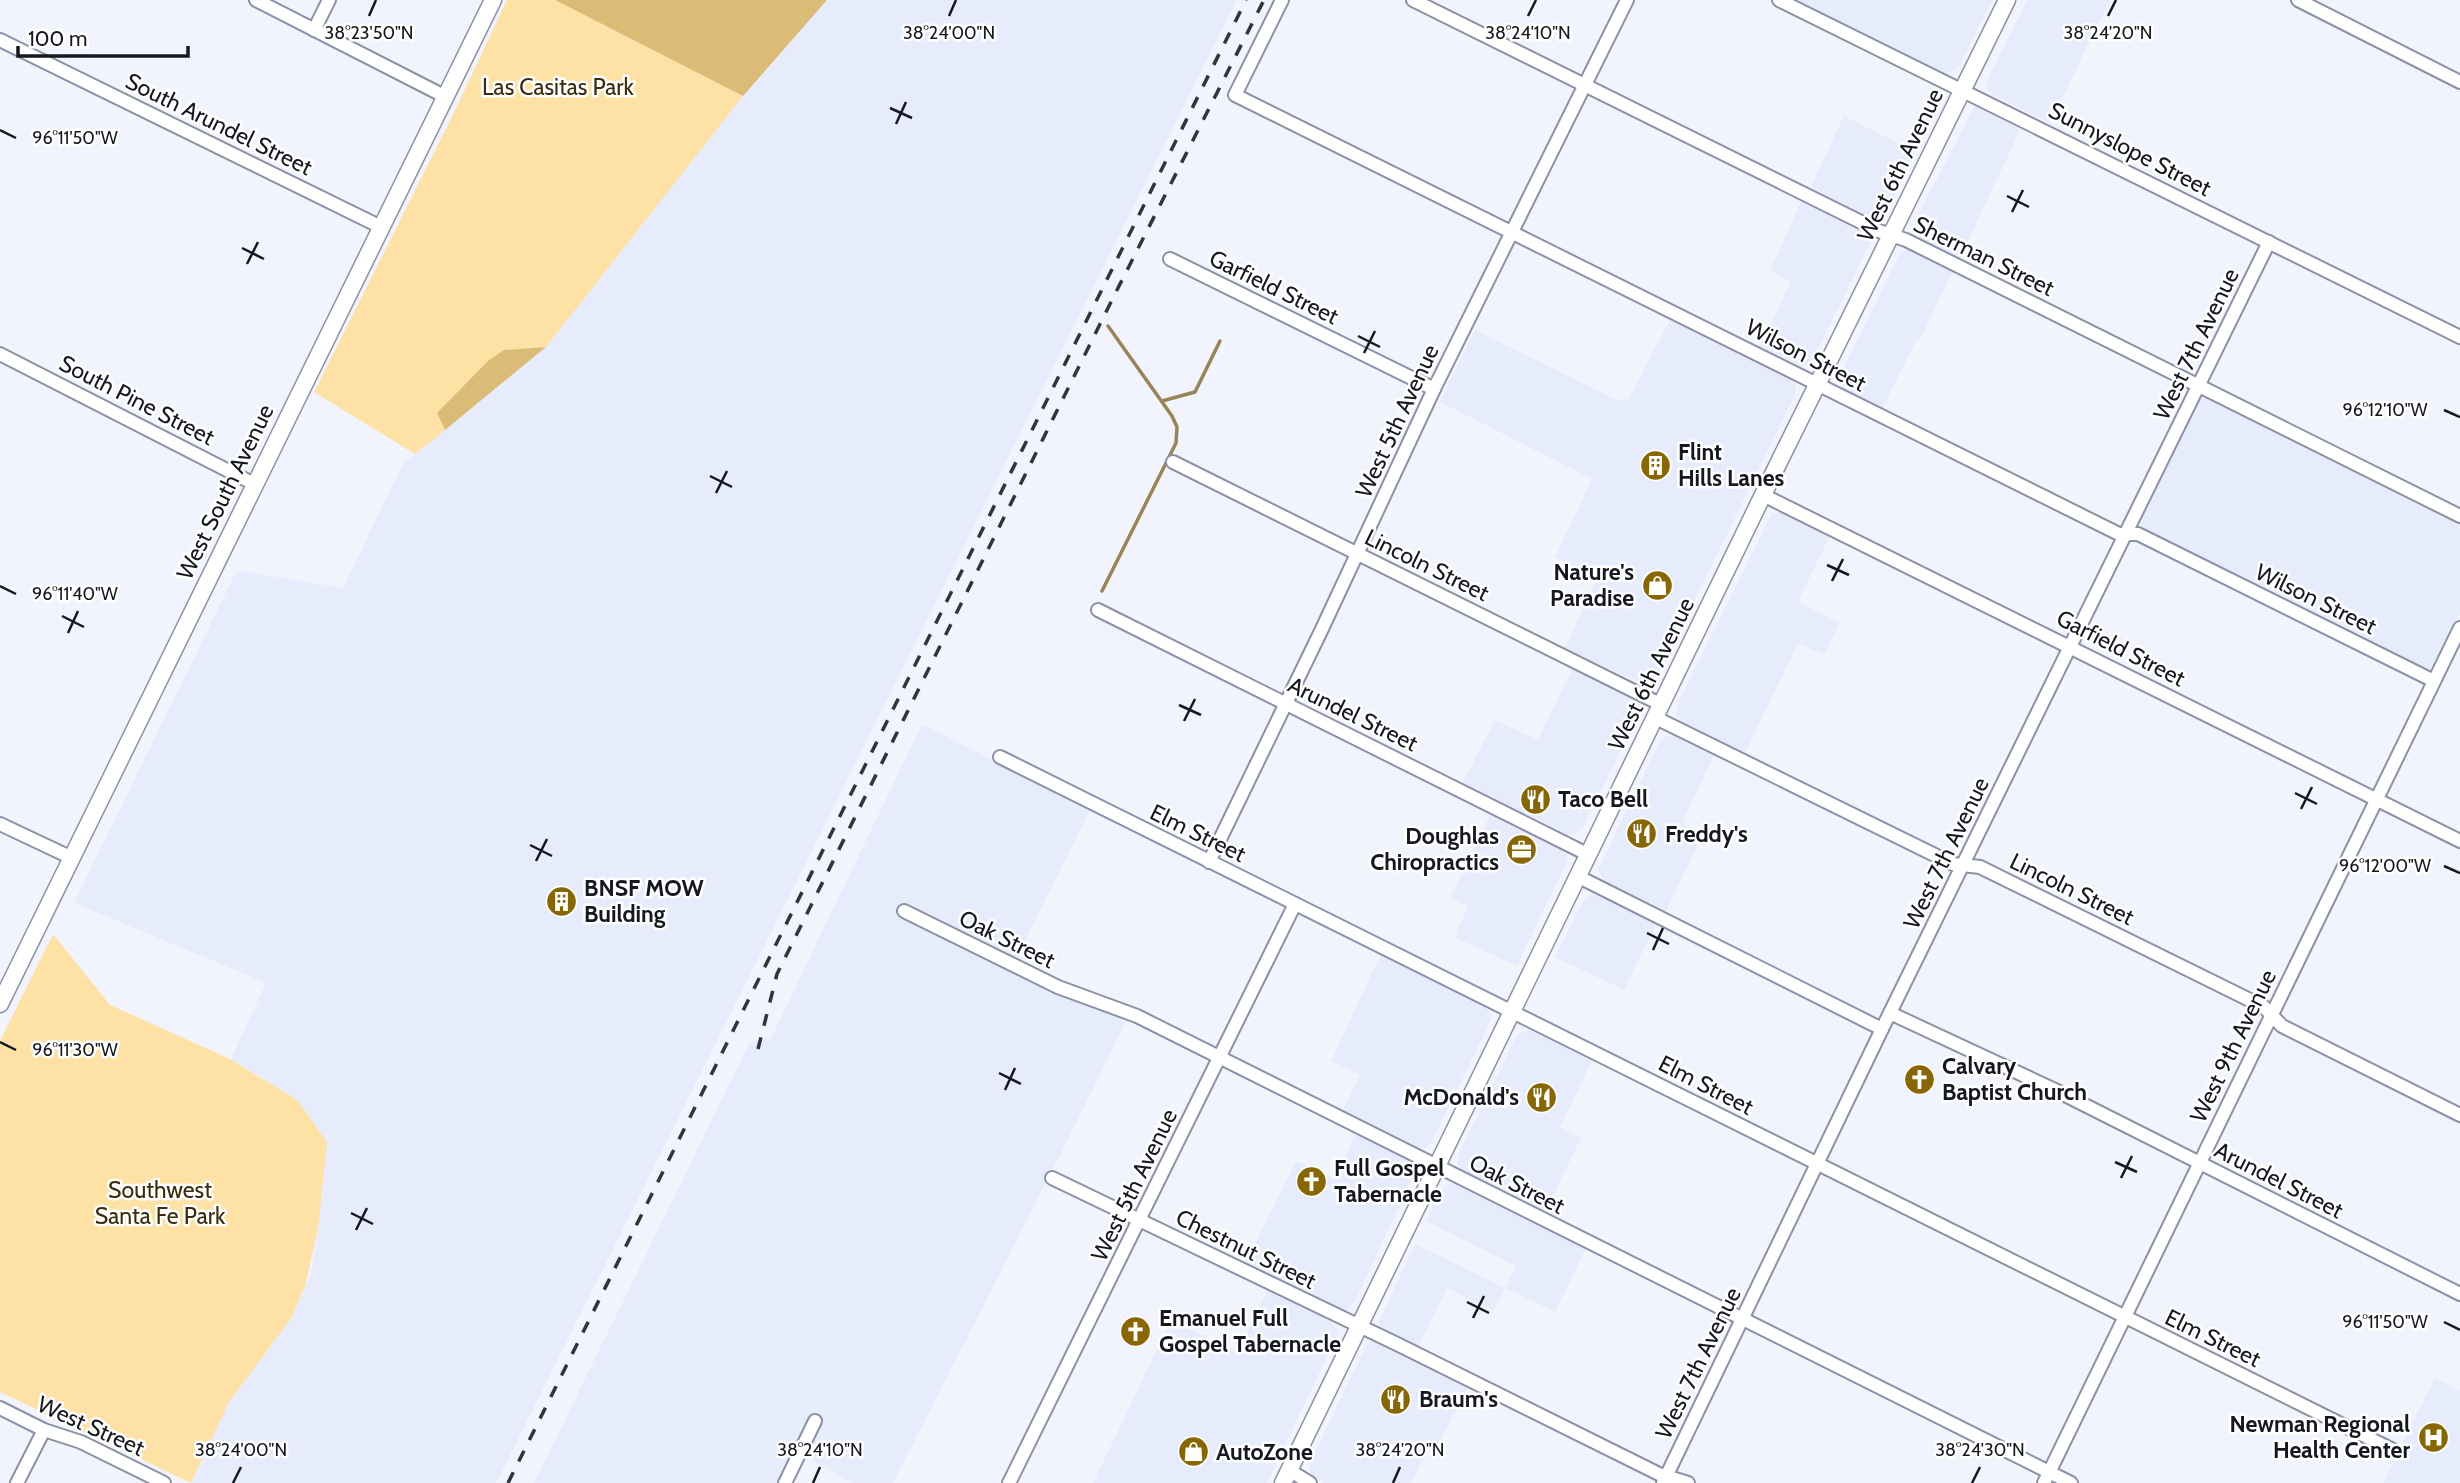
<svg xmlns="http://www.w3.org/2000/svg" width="2460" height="1483" viewBox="0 0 2460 1483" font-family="Cabin,sans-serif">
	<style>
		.built { fill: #e6ecfc }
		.green { fill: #fde1a5 }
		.forest { fill: #dbbc77 }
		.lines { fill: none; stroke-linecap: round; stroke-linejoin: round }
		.stream { stroke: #998456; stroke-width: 3.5 }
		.minor-casing { stroke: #8c92a5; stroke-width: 16 }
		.major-casing { stroke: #8c92a5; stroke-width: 19 }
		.minor { stroke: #fff; stroke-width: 12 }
		.major { stroke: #fff; stroke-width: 16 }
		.rail { stroke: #31343b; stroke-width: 3.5; stroke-dasharray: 12 12; stroke-linecap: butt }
		.ticks { fill: none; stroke: #15181f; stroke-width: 2.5 }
		.labels { text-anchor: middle; stroke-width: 5; stroke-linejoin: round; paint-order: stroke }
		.park-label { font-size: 23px; fill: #3a2c0d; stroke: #fff }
		.street-label { font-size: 23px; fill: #15181f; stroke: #fff }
		.poi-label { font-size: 23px; font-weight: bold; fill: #15181f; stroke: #fff; text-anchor: start }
		.ticks-label { font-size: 18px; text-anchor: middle; fill: #15181f; stroke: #fff; stroke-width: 5; stroke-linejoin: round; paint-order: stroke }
	</style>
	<rect width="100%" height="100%" fill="#f1f4fc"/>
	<g class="built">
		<polygon points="827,0 1237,0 496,1483 191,1483 229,1402 292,1317 311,1274 318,1229 297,1100 231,1059 266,983 74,903 237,570 343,588 403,464 546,347 724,118"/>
		<polygon points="1797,0 1992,0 1959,66 1949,73 1943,73"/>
		<polygon points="2027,0 2110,0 2050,123 1992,94 1987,87 1986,82"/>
		<polygon points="1975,106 1981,106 2022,126 1960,258 1919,237 1914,229 1914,223"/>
		<polygon points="1844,116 1915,152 1885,215 1880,220 1872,219 1811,187"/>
		<polygon points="1802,200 1865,232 1869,237 1870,243 1812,361 1803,367 1760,346 1791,282 1770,271"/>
		<polygon points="1907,250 1914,251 1954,269 1922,335 1916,341 1882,409 1845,391 1839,382 1840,376 1900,253"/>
		<polygon points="1670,319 1790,379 1795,384 1796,392 1658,676 1653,683 1647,686 1565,648 1597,579 1555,557 1592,479 1440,402 1475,330 1617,400 1629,399"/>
		<polygon points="2208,397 2460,523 2460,613 2431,668 2420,667 2142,527 2141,519 2198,401"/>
		<polygon points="1781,511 1831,533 1798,602 1840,623 1824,655 1798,643 1744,755 1683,725 1679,721 1676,713 1677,705 1771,515"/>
		<polygon points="1573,667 1635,699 1639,707 1639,713 1583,827 1576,834 1567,835 1462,784 1495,720 1538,740"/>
		<polygon points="922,724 1090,810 1010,970 1127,1020 1053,1169 893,1483 853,1483 793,1450 776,1483 534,1483 750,1042 771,1038"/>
		<polygon points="1668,736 1675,736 1714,755 1682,823 1703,834 1666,911 1604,881 1598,870 1660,741"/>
		<polygon points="1491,813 1562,848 1567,855 1567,861 1517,966 1454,937 1468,907 1450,898"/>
		<polygon points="1591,895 1599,896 1656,924 1624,990 1555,957 1583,901"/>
		<polygon points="1381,954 1484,1005 1491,1015 1490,1022 1431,1143 1425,1148 1411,1146 1342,1111 1360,1075 1331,1061"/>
		<polygon points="1528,1029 1593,1059 1560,1127 1581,1138 1546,1211 1461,1170 1457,1163 1458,1156 1516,1037"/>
		<polygon points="1357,1133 1409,1160 1414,1164 1416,1171 1354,1303 1346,1311 1342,1311 1245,1263 1296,1161 1334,1179"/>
		<polygon points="1453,1184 1586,1249 1555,1312 1505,1288 1494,1311 1447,1288 1418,1347 1381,1329 1378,1324 1415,1244 1505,1288 1516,1266 1426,1221 1441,1191 1447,1185"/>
		<polygon points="1268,1290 1327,1319 1335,1326 1338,1333 1267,1483 1093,1483 1171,1320 1237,1352"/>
		<polygon points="1372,1341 1379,1341 1468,1385 1439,1444 1428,1448 1411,1483 1324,1483 1311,1475 1309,1464 1366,1346"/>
		<polygon points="2435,1378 2460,1391 2460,1483 2383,1483"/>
	</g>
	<g class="green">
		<polygon points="507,0 555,0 743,96 546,347 504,350 437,413 445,430 415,454 314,392 451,119"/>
		<polygon points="53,934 110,1005 230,1059 297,1100 327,1142 318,1229 305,1286 292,1317 229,1402 191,1483 0,1392 0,1041"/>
	</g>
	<g class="forest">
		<polygon points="555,0 827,0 743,96"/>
		<polygon points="546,347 445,430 437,413 488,361 504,350"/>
	</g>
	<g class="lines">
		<g class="stream">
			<polyline points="1162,401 1195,392 1220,341"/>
			<polyline points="1102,591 1176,443 1177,427 1172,416 1108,326"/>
		</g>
		<defs>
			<g id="minor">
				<polyline points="256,0 446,97"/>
				<polyline points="1282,0 1235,95 2119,534 2138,534 2434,681"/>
				<polyline points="1413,0 1879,231 1906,240 2460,516"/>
				<polyline points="1779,0 2460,337"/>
				<polyline points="2298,0 2460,82"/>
				<polyline points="314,30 329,0"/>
				<polyline points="0,40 381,227"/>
				<polyline points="1170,259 1434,389"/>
				<polyline points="0,354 254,484"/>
				<polyline points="1173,462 1662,705"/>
				<polyline points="1763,495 2460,841"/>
				<polyline points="1098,610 1589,855"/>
				<polyline points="1656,718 1953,864 1980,867 2264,1007 2282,1026 2460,1115"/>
				<polyline points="1000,757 2393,1450"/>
				<polyline points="0,824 72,858"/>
				<polyline points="1209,862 1321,631 1434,389 1627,0"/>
				<polyline points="1579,877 1882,1029"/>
				<polyline points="904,911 1058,987 1137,1016 2071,1483"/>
				<polyline points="1890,1013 2055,1090 2460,1294"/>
				<polyline points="1052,1178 1399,1345 1659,1474 1688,1483"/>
				<polyline points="0,1408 44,1430 81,1442 164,1483"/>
				<polyline points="1289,1470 1310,1483"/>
				<polyline points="17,1483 44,1430"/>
				<polyline points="785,1483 815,1421"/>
				<polyline points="1009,1483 1295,904"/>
				<polyline points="1663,1483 1882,1029 2269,242"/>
				<polyline points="2044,1483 2460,628"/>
			</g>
			<g id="major">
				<polyline points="0,1004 493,0"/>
				<polyline points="1283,1483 1778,464 2007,0"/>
			</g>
		</defs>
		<use href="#minor" class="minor-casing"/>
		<use href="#major" class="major-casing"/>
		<use href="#minor" class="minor"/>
		<use href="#major" class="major"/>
		<g class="rail">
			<polyline points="758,1049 777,974 1117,290 1264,0"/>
			<polyline points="508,1483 1246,0"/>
		</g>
	</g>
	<path class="ticks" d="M369 16 376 0M949 16 956 0M1528 16 1536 0M2108 16 2116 0M890 108 912 118M896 124 906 102M0 130 16 138M2007 196 2029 207M2012 212 2023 190M242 248 264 259M247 264 258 242M1358 336 1380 347M1364 353 1375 331M2444 410 2460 417M710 476 732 487M716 493 727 471M1827 565 1849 575M1832 581 1843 559M0 586 16 594M62 616 84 627M68 633 78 611M1179 705 1201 715M1184 721 1195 699M2295 793 2317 804M2301 809 2312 787M530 845 552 856M536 861 547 839M2444 866 2460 873M1647 933 1669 944M1653 950 1663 928M0 1042 16 1050M999 1073 1021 1084M1005 1090 1015 1068M2115 1162 2137 1172M2121 1178 2132 1156M351 1213 373 1224M356 1230 367 1208M1467 1302 1489 1313M1473 1318 1484 1296M2444 1322 2460 1330M233 1483 241 1467M813 1483 820 1467M1393 1483 1400 1467M1972 1483 1980 1467"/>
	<defs>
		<symbol id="building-disc" viewBox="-11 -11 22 22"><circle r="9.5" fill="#886703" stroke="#fff"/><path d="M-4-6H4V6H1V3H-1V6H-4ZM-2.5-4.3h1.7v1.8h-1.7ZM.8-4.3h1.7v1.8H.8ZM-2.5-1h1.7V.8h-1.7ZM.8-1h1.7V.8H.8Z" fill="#fff"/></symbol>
		<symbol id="shop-disc" viewBox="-11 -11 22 22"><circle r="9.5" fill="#886703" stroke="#fff"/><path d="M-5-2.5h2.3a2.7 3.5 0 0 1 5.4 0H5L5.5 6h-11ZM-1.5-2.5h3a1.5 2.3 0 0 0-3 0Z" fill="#fff"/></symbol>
		<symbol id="restaurant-disc" viewBox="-11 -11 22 22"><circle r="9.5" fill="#886703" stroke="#fff"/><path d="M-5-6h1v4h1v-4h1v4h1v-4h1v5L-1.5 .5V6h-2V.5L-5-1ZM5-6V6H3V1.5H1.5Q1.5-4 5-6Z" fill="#fff"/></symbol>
		<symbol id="office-disc" viewBox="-11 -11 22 22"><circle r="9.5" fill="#886703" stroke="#fff"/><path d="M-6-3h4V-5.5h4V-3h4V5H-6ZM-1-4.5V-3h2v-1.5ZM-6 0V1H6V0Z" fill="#fff"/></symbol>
		<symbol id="church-disc" viewBox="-11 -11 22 22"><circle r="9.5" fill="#886703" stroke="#fff"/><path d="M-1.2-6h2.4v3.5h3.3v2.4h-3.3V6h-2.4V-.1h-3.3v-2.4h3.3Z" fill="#fff"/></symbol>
		<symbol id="hospital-disc" viewBox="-11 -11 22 22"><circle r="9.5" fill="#886703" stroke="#fff"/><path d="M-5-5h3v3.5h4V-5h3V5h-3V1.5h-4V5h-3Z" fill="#fff"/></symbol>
	</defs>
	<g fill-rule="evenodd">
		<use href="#building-disc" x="1638" y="448" width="35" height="35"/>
		<use href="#shop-disc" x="1640" y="568" width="35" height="35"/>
		<use href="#restaurant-disc" x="1518" y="782" width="35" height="35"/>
		<use href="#restaurant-disc" x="1624" y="816" width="35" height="35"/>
		<use href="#office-disc" x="1504" y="832" width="35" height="35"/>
		<use href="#building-disc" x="544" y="884" width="35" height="35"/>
		<use href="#church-disc" x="1902" y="1062" width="35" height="35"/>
		<use href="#restaurant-disc" x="1524" y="1080" width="35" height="35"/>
		<use href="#church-disc" x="1294" y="1164" width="35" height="35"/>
		<use href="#church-disc" x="1118" y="1314" width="35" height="35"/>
		<use href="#restaurant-disc" x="1378" y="1382" width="35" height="35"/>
		<use href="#hospital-disc" x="2416" y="1420" width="35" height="35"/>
		<use href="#shop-disc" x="1176" y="1434" width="35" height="35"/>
	</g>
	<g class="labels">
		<g class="park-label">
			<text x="558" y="95">Las Casitas Park</text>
			<text x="160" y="1198">Southwest<tspan x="160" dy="26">Santa Fe Park</tspan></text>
		</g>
		<g class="street-label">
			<text transform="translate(219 124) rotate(26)" y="8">South Arundel Street</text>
			<text transform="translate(2130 149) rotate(27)" y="8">Sunnyslope Street</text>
			<text transform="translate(1900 165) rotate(-64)" y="8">West 6th Avenue</text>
			<text transform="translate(1984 256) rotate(26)" y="8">Sherman Street</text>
			<text transform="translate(1274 287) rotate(26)" y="8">Garfield Street</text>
			<text transform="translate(2196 344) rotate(-64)" y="8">West 7th Avenue</text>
			<text transform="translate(1806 355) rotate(27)" y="8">Wilson Street</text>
			<text transform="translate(137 400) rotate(27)" y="8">South Pine Street</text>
			<text transform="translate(1397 421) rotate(-65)" y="8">West 5th Avenue</text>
			<text transform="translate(225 492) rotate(-64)" y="8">West South Avenue</text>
			<text transform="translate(1427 565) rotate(26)" y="8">Lincoln Street</text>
			<text transform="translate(2316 599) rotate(26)" y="8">Wilson Street</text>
			<text transform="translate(2121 648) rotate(27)" y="8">Garfield Street</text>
			<text transform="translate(1651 674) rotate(-64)" y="8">West 6th Avenue</text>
			<text transform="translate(1353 714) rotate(26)" y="8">Arundel Street</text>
			<text transform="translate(1198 833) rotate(26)" y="8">Elm Street</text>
			<text transform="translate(1946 853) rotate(-64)" y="8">West 7th Avenue</text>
			<text transform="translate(2072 889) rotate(26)" y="8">Lincoln Street</text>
			<text transform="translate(1007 939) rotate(26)" y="8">Oak Street</text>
			<text transform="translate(2233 1046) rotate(-64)" y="8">West 9th Avenue</text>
			<text transform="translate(1706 1085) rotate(27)" y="8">Elm Street</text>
			<text transform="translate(2279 1180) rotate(27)" y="8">Arundel Street</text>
			<text transform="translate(1517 1184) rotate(27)" y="8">Oak Street</text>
			<text transform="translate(1134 1185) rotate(-64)" y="8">West 5th Avenue</text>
			<text transform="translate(1246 1249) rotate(26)" y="8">Chestnut Street</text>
			<text transform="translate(2213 1338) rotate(26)" y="8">Elm Street</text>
			<text transform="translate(1698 1363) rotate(-64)" y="8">West 7th Avenue</text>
			<text transform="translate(91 1426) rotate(24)" y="8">West Street</text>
		</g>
		<g class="poi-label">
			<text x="1678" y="460">Flint<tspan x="1678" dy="26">Hills Lanes</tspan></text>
			<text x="1634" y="580" text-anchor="end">Nature's<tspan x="1634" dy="26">Paradise</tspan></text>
			<text x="1558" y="807">Taco Bell</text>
			<text x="1665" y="842">Freddy's</text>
			<text x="1499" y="844" text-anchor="end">Doughlas<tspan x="1499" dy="26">Chiropractics</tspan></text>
			<text x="584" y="896">BNSF MOW<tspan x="584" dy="26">Building</tspan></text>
			<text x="1942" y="1074">Calvary<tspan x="1942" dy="26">Baptist Church</tspan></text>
			<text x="1519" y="1105" text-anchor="end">McDonald's</text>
			<text x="1334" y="1176">Full Gospel<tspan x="1334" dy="26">Tabernacle</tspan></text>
			<text x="1159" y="1326">Emanuel Full<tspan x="1159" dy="26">Gospel Tabernacle</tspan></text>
			<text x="1419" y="1407">Braum's</text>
			<text x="2410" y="1432" text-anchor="end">Newman Regional<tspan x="2410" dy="26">Health Center</tspan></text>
			<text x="1216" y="1460">AutoZone</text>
		</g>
	</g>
	<g class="ticks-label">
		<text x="2108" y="39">38°24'20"N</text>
		<text x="369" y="39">38°23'50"N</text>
		<text x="949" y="39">38°24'00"N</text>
		<text x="1528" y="39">38°24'10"N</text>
		<text x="75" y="144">96°11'50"W</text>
		<text x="2385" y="416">96°12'10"W</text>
		<text x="75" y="600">96°11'40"W</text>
		<text x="2385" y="872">96°12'00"W</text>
		<text x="75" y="1056">96°11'30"W</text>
		<text x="2385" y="1328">96°11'50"W</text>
		<text x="241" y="1456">38°24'00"N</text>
		<text x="820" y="1456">38°24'10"N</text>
		<text x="1400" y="1456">38°24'20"N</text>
		<text x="1980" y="1456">38°24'30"N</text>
	</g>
	<path d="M18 46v10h170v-10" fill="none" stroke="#15181f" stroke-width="3.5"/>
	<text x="28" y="46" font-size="21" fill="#15181f" stroke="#ffffff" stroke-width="5" paint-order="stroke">100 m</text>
</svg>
